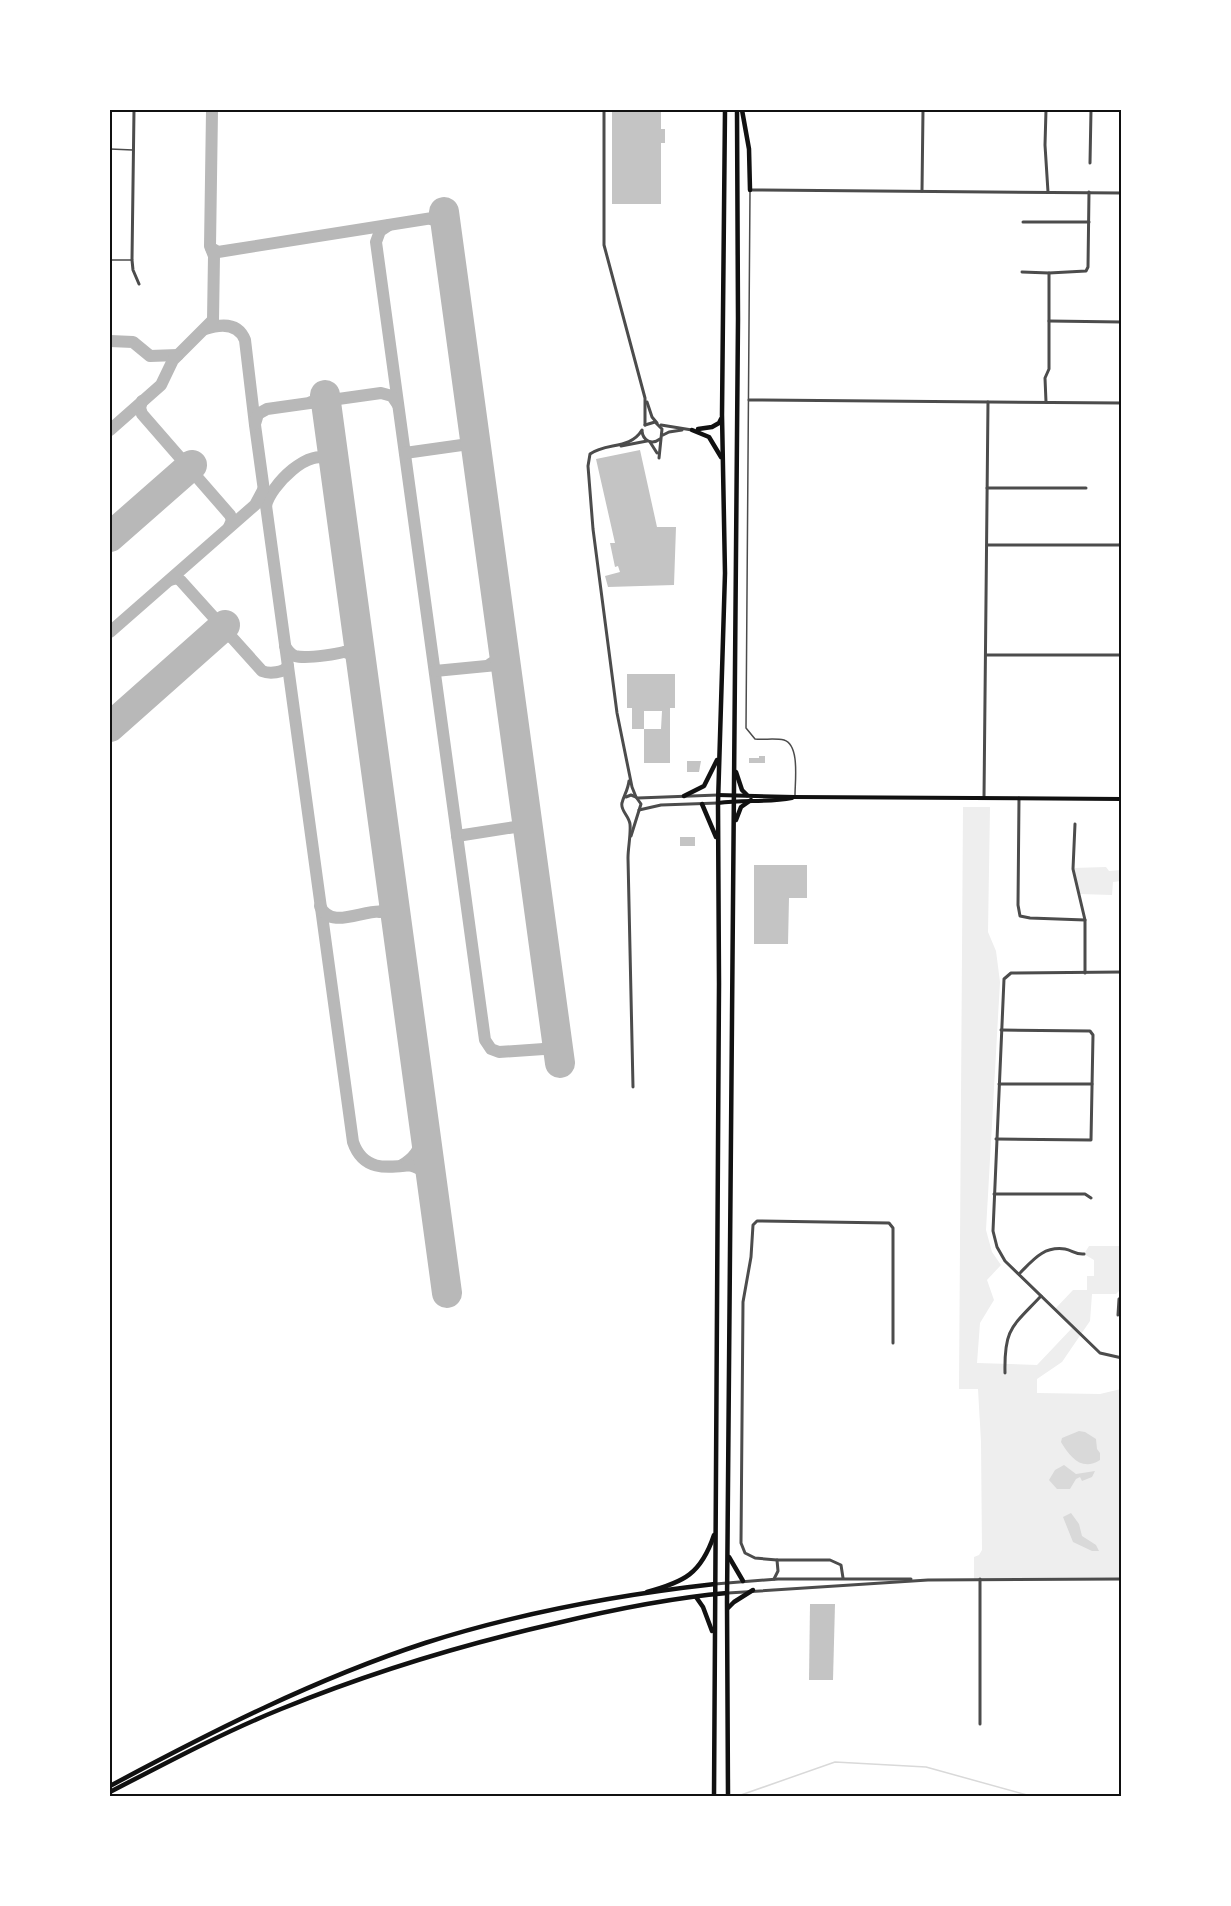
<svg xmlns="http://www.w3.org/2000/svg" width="1231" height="1906" viewBox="0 0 1231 1906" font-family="'Golos Text',sans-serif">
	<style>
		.green { fill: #eee }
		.water { fill: #d9d9d9 }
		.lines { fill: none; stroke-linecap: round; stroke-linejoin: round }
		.stream { stroke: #d9d9d9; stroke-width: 1.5 }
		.taxiway { stroke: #b8b8b8; stroke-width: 12 }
		.runway { stroke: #b8b8b8; stroke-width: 30 }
		.building { fill: #c4c4c4; fill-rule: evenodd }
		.service { stroke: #4c4c4c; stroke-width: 1.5 }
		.minor { stroke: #4c4c4c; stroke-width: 3 }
		.tertiary { stroke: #4c4c4c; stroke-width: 3 }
		.secondary { stroke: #111; stroke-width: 4 }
		.primary { stroke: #111; stroke-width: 4.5 }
		.trunk { stroke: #111; stroke-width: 4.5 }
		.neatline { fill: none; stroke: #111; stroke-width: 2 }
	</style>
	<rect width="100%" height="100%" fill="#fff"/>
	<g class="green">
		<polygon points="963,807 990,807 988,932 996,951 1000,982 986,1230 992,1252 1001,1265 987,1280 994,1300 980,1323 977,1363 1037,1365 1073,1327 1055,1309 1073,1290 1087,1290 1087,1276 1094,1276 1094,1260 1084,1254 1089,1246 1121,1246 1121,1289 1116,1294 1092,1294 1090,1321 1062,1362 1037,1379 1037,1393 1100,1394 1121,1389 1121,1579 974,1579 974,1557 979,1555 982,1550 981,1442 978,1389 959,1389"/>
		<polygon points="1106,867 1109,871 1121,870 1121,881 1113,882 1112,895 1079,894 1073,868"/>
	</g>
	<g class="water">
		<path d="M1079 1431 1085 1432 1096 1439 1097 1449 1100 1453V1460C1082 1472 1070 1457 1061 1442L1062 1438Z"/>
		<polygon points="1064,1465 1076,1474 1095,1471 1092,1477 1082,1481 1080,1477 1076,1479 1070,1489 1057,1489 1049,1480 1055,1470"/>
		<polygon points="1071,1513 1079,1524 1082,1536 1096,1545 1099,1551 1092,1551 1073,1542 1063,1517"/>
	</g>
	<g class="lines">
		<g class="stream">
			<polyline points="174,1796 184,1795 600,1796"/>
			<polyline points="738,1796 835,1762 926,1767 1027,1795 1076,1796"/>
		</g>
		<g class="taxiway">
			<polyline points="431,219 440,222 447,231"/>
			<polyline points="389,225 380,231 376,242 485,1040 491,1049 499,1052 558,1048"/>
			<polyline points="211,248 218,252 445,216"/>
			<path d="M205 329C220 324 238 322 245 340L255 425 353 1142C364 1174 391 1167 418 1164"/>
			<polyline points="110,341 133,342 150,356 178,355"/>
			<polyline points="142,401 140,408 142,414 230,515 232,520 229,527"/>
			<path d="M311 402C332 406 330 436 333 453"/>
			<polyline points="255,424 258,414 267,409 381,393 392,396 398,405"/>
			<polyline points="110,430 161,385 173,360 213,320 214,256 210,246 212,111"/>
			<polyline points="405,453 476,443"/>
			<path d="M167 487C176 478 186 472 181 458"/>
			<path d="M266 506C269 487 312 443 330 462 338 471 339 500 341 512"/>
			<path d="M170 580 177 578 181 581 262 671C269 674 284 673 288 666"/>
			<polyline points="110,632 255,505 263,490"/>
			<path d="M285 646C288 651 290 654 295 656 305 659 346 654 354 648L357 639 351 590"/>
			<path d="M201 647C211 639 218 630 231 637"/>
			<path d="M345 652C367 656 365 693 368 711"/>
			<path d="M490 664C506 656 503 642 501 627"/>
			<polyline points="435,671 497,665 506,673 510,697"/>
			<polyline points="457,836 528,825"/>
			<path d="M320 906C333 936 379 897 394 918 400 927 401 957 403 969"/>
			<path d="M380 912C400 904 389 868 387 850"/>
			<path d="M544 1049C561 1040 554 1019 552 1003"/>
			<path d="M402 1165C432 1149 422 1116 419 1088"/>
			<path d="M407 1165C438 1168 435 1205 438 1229"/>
		</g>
		<g class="runway">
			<polyline points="444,212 560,1063"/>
			<polyline points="325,395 447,1293"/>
			<polyline points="110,537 192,465"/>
			<polyline points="110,727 225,625"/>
		</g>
	</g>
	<g class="building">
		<polygon points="612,110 661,110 661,129 665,129 665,143 661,143 661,204 612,204"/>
		<polygon points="640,450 657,527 676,527 674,585 608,587 605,576 620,572 618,566 615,567 610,543 615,543 596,459"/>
		<path d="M627 674H675V708H670V763H644V729H632V708H627ZM644 711H662L661 729H644Z"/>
		<polygon points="759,756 765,756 765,763 749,763 749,758 759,758"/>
		<polygon points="687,761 701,761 699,772 687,772"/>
		<rect x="680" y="837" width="15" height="9"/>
		<polygon points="754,865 807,865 807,898 789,898 788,944 754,944"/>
		<polygon points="810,1604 835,1604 833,1680 809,1680"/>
	</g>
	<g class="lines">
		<g class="service">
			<polyline points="110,149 133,150"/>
			<path d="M750 191 746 728 755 739C764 740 775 738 784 740 800 745 795 781 795 795"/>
			<polyline points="110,260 132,260"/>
		</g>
		<g class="minor">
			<polyline points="134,110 132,260 133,270 139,284"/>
			<polyline points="604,110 604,245 645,398 645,425"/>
			<polyline points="1046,110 1045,145 1048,192"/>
			<polyline points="1090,163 1091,110"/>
			<polyline points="750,190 1122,193"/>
			<polyline points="922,191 923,110"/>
			<polyline points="1023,222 1089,222"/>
			<polyline points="1022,272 1049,273 1086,271 1088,267 1089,192"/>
			<polyline points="1049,321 1122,322"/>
			<polyline points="749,400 1122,403"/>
			<polyline points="647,402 652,417 657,423"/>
			<polyline points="1046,402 1045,378 1049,369 1049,273"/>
			<polyline points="645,425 655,422 662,429 659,458"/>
			<polyline points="661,425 692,430"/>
			<path d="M642 431C643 441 652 445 660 439"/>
			<polyline points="663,435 669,432 682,430"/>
			<polyline points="650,442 657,453"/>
			<polyline points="621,446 647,441"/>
			<polyline points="987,488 1086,488"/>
			<polyline points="987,545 1119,545 1122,543"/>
			<polyline points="986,655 1122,655"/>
			<path d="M629 781C628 790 624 795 622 803 620 810 629 816 630 824 631 835 628 847 628 858L633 1087"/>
			<polyline points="626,797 631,795 636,797 641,804 631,836"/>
			<path d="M636 797 632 787 617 713 593 529 588 466 590 454C606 442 630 450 642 430"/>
			<polyline points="638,798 718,795"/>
			<polyline points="984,798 988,402"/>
			<polyline points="1019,798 1018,905 1020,916 1030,918 1085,920"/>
			<polyline points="639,810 661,805 718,803"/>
			<polyline points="1075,824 1073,869 1085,920 1085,973"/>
			<polyline points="1122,972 1011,973 1004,979 993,1231 997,1247 1005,1261 1100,1353 1122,1358"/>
			<polyline points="999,1084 1092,1084"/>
			<polyline points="996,1139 1091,1140 1093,1035 1090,1031 1001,1030"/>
			<polyline points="994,1194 1085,1194 1091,1198"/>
			<path d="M1019 1274C1033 1260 1043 1246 1065 1249 1072 1250 1076 1255 1084 1254"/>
			<polyline points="1118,1315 1119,1299 1122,1297"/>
			<path d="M1005 1373C1004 1328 1012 1327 1041 1296"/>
			<polyline points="843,1578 841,1565 830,1560 777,1560 755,1558 745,1553 741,1543 743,1302 751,1257 753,1225 757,1221 889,1223 893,1228 893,1343"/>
			<polyline points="980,1579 980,1724"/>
		</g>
		<g class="tertiary">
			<polyline points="774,1579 778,1571 777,1560"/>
			<polyline points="715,1584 778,1579 911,1579"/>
			<polyline points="728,1593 928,1580 1122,1579"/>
		</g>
		<g class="secondary">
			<polyline points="718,795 795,797 1122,799"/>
			<path d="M718 803C742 799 768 803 792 798"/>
		</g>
		<g class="primary">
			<path d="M110 1786C211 1732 315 1679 425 1643 519 1613 616 1595 715 1584"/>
			<path d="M110 1792C166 1763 222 1733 281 1709 369 1673 461 1645 553 1624 611 1610 669 1598 727 1593"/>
		</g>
		<g class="trunk">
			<polyline points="742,110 749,149 750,190"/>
			<polyline points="698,429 712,427 719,423 721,419"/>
			<polyline points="692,430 709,437 721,457"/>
			<polyline points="736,772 742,790 747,795"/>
			<polyline points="684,796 704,786 717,760"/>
			<polyline points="702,804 716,837"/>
			<polyline points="736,820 741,807 751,800"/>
			<polyline points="729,1557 743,1581"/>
			<path d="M647 1592C684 1582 701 1574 714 1535"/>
			<polyline points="696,1597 703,1607 712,1631"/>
			<polyline points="728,1608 734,1602 753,1590"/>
			<polyline points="714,1796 719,984 718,803 725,573 722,415 725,110"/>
			<polyline points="728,1796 727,1602 738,319 737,110"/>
		</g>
	</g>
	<rect width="1231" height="1906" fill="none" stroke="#ffffff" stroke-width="222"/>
	<rect x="111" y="111" width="1009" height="1684" class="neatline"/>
</svg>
